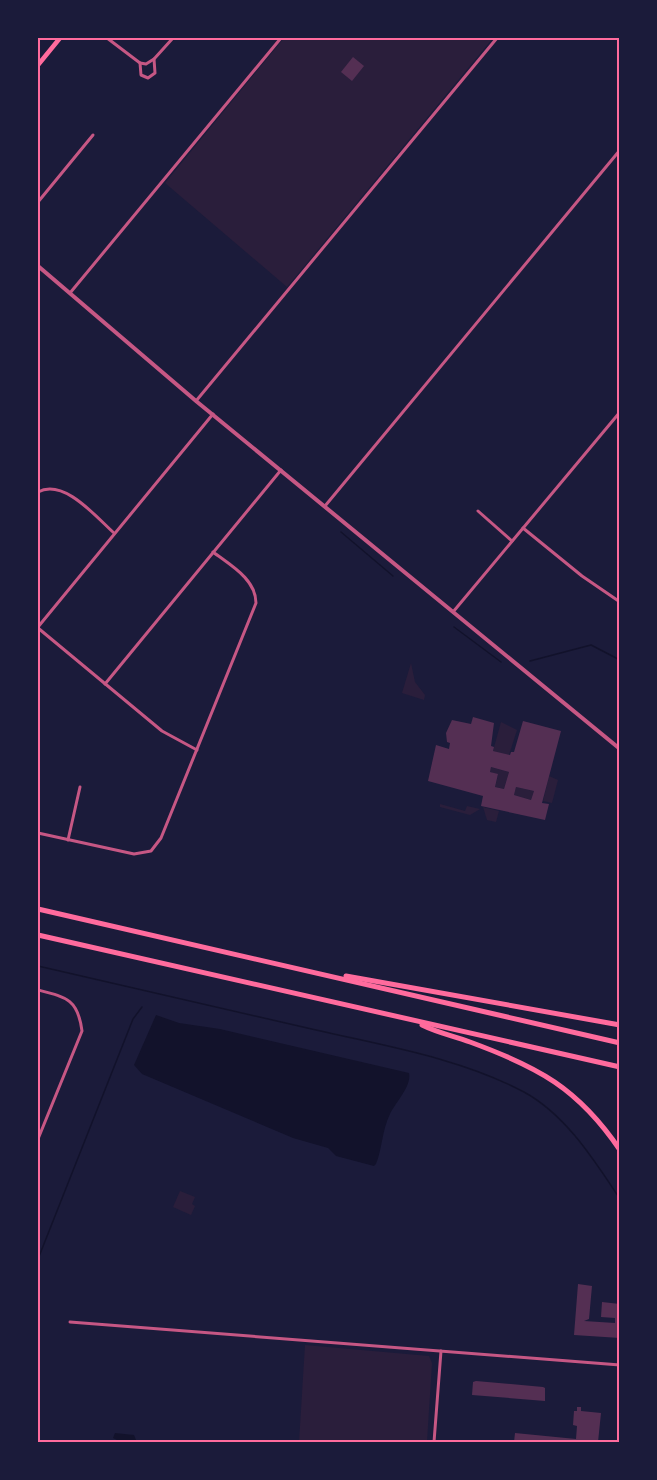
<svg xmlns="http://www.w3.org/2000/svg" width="657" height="1480" viewBox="0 0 657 1480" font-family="'Times New Roman',serif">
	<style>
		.green { fill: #2a1e3b }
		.water { fill: #12122b }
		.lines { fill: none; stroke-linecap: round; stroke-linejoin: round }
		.stream { stroke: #12122b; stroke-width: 1.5 }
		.building { fill: #542f53; fill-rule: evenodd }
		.minor { stroke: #c65784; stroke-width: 3 }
		.tertiary { stroke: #c65784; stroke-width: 4 }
		.primary { stroke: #ff6b9d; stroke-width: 4.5 }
		.motorway { stroke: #ff6b9d; stroke-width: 5 }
		.neatline { fill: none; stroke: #ff6b9d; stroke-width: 2 }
	</style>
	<rect width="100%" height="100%" fill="#1b1b3a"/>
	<g class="green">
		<polygon points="284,38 493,38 287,287 165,183"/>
		<polygon points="411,663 415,682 425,695 424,700 402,693"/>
		<polygon points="501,722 517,730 509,755 493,751"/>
		<polygon points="491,767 509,772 504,789 495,787 498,775 490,772"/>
		<polygon points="549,776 558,780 552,803 543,801"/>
		<polygon points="516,787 534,791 531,800 514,795"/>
		<polygon points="440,804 465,811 467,806 480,809 470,815 440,807"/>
		<polygon points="483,807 499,811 496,822 487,820"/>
		<polygon points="180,1191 195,1197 192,1204 195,1206 191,1215 173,1207"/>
		<polygon points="305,1345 429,1356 432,1363 427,1442 299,1442"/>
	</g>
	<g class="water">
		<path d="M156 1015 179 1023 220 1029 409 1073C412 1086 395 1103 390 1114 382 1130 382 1150 376 1164L374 1166 336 1156 328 1148 293 1138 142 1074 134 1065Z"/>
		<polygon points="115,1433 134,1435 136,1440 121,1442 113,1438"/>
	</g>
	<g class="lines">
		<g class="stream">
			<polyline points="341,532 393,576"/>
			<polyline points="454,627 501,662"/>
			<polyline points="530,661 591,645 620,660"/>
			<path d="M38 966C130 987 223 1008 316 1030 385 1046 460 1058 524 1092 566 1115 594 1160 620 1199"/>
			<polyline points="38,1259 133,1019 142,1007"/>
		</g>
	</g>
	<g class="building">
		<polygon points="353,57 364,66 352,81 341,72"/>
		<path d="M473 717 494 723 491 746 494 747 493 751 510 755 511 752H514L523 721 561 731 542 803 549 804 545 820 481 806 483 796 428 781 436 745 449 749 450 743 447 742 446 733 452 720 471 724ZM491 767 509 772 504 789 495 787 498 774 490 772ZM516 787 534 791 531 800 514 795Z"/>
		<polygon points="578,1284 592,1286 589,1319 584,1321 615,1323 615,1318 601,1317 602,1302 620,1304 620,1338 574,1335"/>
		<polygon points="476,1381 543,1387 545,1388 545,1401 472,1395 473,1382"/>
		<polygon points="577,1407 581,1407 581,1411 601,1413 598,1442 514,1442 515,1433 576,1439 577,1426 573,1425 574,1411 577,1411"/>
	</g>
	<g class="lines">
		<g class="minor">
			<polyline points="107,38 140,63 141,75 148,78 155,73 154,59 173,38"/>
			<polyline points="140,63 146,64 154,59"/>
			<polyline points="38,202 93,135"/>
			<polyline points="70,293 281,38"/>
			<polyline points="196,401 497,38"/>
			<path d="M38 492C64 478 96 517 114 533"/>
			<polyline points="325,506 620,150"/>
			<polyline points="478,511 512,541"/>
			<polyline points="523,528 582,576 620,602"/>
			<polyline points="453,612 620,412"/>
			<polyline points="38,627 213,414"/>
			<polyline points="38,628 162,731 197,750"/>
			<polyline points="105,684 281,470"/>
			<path d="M38 833 134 854 151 851 161 838 256 603C256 579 230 565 213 552"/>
			<polyline points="68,840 80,787"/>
			<path d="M38 990C66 997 78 999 82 1031L38 1139"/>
			<polyline points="70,1322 620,1365"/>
			<polyline points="434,1442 441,1351"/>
		</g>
		<polyline class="tertiary" points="38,266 196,401 620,749"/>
		<polyline class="primary" points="38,65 60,38"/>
		<g class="motorway">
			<polyline points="38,909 620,1043"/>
			<polyline points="38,935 620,1067"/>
			<polyline points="346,976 620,1025"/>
			<path d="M422 1025C438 1033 454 1036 470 1042 538 1067 578 1088 620 1150"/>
		</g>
	</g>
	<rect width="657" height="1480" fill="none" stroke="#1b1b3a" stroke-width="78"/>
	<rect x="39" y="39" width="579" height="1402" class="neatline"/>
</svg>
